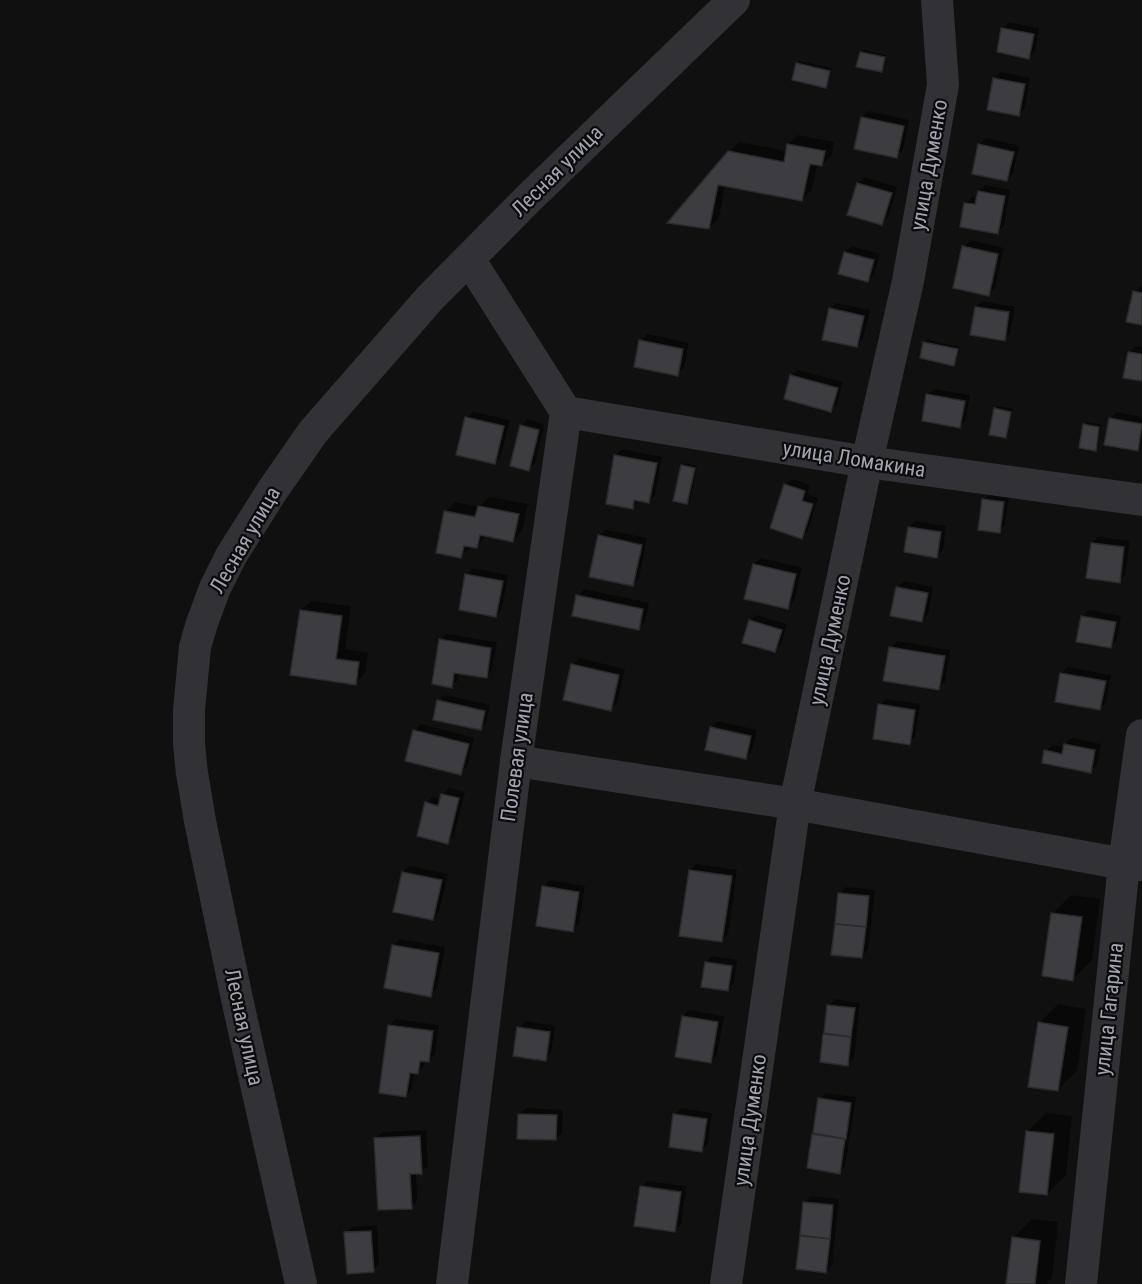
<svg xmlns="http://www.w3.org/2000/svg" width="1142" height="1284" viewBox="0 0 1142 1284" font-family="'Roboto Condensed',sans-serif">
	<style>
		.shadow { fill: #0007; fill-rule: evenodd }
		.building { fill: #3d3d41; stroke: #2b2a2d; stroke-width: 1.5 }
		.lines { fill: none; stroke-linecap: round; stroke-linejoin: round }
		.minor { stroke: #313136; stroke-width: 32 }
		.labels { text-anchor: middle; stroke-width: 4.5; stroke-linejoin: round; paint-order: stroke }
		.street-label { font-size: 21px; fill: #a2a4b2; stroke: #0b0b0c }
	</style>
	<rect width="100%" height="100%" fill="#101011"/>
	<g class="shadow">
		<polygon points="1009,22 1039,28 1035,51 1028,57 1003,29"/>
		<polygon points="864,50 886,55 884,68 881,70 861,53"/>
		<polygon points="800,61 832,68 828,83 825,86 797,64"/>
		<polygon points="1001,72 1030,78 1025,108 1018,114 994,79"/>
		<polygon points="869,111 909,120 903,150 896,156 862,117"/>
		<polygon points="798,135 834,142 832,155 822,165 817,164 812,190 802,199 725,185 719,218 709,228 670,222 739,142 787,151 788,144"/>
		<polygon points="986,138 1019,146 1013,173 1007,180 979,145"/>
		<polygon points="864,177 897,187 888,217 882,223 858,184"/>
		<polygon points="985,185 1010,190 1004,226 997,232 966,203 972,197 978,198 979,191"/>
		<polygon points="970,240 1004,248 995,288 989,294 964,247"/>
		<polygon points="852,246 880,254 874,274 868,281 845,252"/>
		<polygon points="1141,286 1142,286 1142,324 1134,292"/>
		<polygon points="982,301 1015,307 1010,333 1004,339 976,308"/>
		<polygon points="836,303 870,310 863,339 857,345 830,309"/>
		<polygon points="647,334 689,343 684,368 677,374 641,341"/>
		<polygon points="927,340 960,347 956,361 954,364 924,343"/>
		<polygon points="1136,346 1142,347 1142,380 1130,352"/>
		<polygon points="798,370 843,382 837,404 831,410 791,376"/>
		<polygon points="934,389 970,395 966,420 960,426 927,395"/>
		<polygon points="998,406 1013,409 1008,434 1005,437 995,409"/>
		<polygon points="473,412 510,420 501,456 495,462 466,418"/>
		<polygon points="1117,412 1142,417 1142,445 1137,450 1110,419"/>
		<polygon points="527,419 544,424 535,463 529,469 521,426"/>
		<polygon points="1087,422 1101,424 1098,447 1095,449 1084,425"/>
		<polygon points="622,449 662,457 655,495 649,502 639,500 632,507 616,455"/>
		<polygon points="685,463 697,466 690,500 687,502 683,466"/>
		<polygon points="792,479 810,485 807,494 818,498 808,531 802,537 785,485"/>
		<polygon points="990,493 1009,496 1005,525 999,531 984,500"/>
		<path d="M489 497 528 504 522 531 513 541 487 535 477 547H471L461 556 446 512 455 502 479 507ZM451 511 483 517 482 520 451 514Z"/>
		<polygon points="915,521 946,526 943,550 936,556 909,527"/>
		<polygon points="606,530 647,538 639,578 632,585 599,536"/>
		<polygon points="1098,537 1130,541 1125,575 1119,581 1092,544"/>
		<polygon points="761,558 802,568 794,601 787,607 754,564"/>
		<polygon points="473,568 508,575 502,609 496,616 467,575"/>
		<polygon points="904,581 933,587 928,614 922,621 898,587"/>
		<polygon points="584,589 649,603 645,622 639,628 578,596"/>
		<polygon points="311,601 351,606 345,649 368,653 365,673 356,683 292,674 301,610"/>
		<polygon points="1089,610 1121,616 1117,640 1111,646 1083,616"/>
		<polygon points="756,615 787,624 781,644 775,651 750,621"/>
		<polygon points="447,634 497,642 492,670 486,676 459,672 458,680 451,686 440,640"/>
		<polygon points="897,641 950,650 945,682 938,688 891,648"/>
		<polygon points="579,658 625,669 617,703 611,709 573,665"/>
		<polygon points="1068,667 1111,675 1106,702 1100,709 1062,673"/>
		<polygon points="445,695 490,705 486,722 480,729 439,701"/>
		<polygon points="886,699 920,704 915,737 909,743 880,705"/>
		<polygon points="717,721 757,730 752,751 746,758 711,728"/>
		<polygon points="421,724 474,738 467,767 460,773 415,731"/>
		<polygon points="1072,738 1101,744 1097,765 1090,771 1046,751 1052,745 1065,747 1065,744"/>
		<polygon points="449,788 465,792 454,836 447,842 426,803 433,797 441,799 443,795"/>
		<polygon points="696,864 737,870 728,934 722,941 690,871"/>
		<polygon points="410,866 448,874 439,912 433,919 403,872"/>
		<polygon points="550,880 585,886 579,924 572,930 543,887"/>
		<polygon points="846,887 875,890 868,950 862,956 839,894"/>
		<polygon points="1071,895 1100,899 1092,960 1073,979 1052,914"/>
		<polygon points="400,939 445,947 437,989 430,995 394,945"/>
		<polygon points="712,956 737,960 734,983 727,989 706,962"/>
		<polygon points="835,999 860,1003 854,1058 847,1064 822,1061 828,1006"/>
		<polygon points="1058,1004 1086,1009 1077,1071 1058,1089 1039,1023"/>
		<polygon points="689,1010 724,1016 717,1055 711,1061 683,1016"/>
		<polygon points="396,1019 439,1025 435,1054 429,1061 425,1060 424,1066 418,1073 414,1072 412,1089 406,1095 389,1025"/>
		<polygon points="525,1021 555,1026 551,1053 545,1059 519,1028"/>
		<polygon points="826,1093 856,1097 845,1166 839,1172 809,1167 819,1099"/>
		<polygon points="526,1108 563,1110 562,1133 556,1139 520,1114"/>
		<polygon points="681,1108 712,1113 708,1144 701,1150 675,1115"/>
		<polygon points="1046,1113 1072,1116 1066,1175 1047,1194 1027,1132"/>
		<polygon points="426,1130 428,1166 421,1172 416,1173 417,1201 411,1207 376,1138 382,1132"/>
		<polygon points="647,1181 686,1186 681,1224 675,1231 641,1187"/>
		<polygon points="811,1196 839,1199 832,1265 826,1271 798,1268 805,1202"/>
		<polygon points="1032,1219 1058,1222 1052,1278 1046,1284 1008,1284 1013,1238"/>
		<polygon points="377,1225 379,1264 373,1270 346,1233 352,1227"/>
	</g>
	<g class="building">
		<polygon points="1001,28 1034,34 1029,59 997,52"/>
		<polygon points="860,52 885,57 882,72 856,67"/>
		<polygon points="796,63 830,71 826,88 792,80"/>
		<polygon points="993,78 1025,84 1019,116 987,110"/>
		<polygon points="861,117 904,126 897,158 854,149"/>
		<polygon points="787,144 825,151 822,166 810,164 802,201 718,185 709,229 667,223 728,151 784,162"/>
		<polygon points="978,144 1014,152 1007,181 972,174"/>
		<polygon points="857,183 892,193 882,225 847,215"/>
		<polygon points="978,191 1005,196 998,234 960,227 964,203 975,204"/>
		<polygon points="962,246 998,254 989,296 953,288"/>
		<polygon points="844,252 874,260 868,282 838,274"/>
		<polygon points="1133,291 1142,293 1142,325 1126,322"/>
		<polygon points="975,307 1009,312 1005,341 970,335"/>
		<polygon points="829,308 864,316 857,347 822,340"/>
		<polygon points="639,340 683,349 678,376 634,367"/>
		<polygon points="923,342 958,349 954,366 920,358"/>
		<polygon points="1128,352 1142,354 1142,381 1123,378"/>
		<polygon points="790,375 838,388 831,412 784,399"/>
		<polygon points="926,394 965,401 960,428 922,421"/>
		<polygon points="994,408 1011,412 1006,438 989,435"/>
		<polygon points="465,417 504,426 495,464 456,455"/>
		<polygon points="1109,418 1142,424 1138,451 1104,445"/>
		<polygon points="1083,424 1099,427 1096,451 1079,448"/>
		<polygon points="520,425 539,430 529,471 510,466"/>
		<polygon points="614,455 657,463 649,503 634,500 633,509 606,504"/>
		<polygon points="681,465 695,468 687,504 673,501"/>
		<polygon points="784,484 805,491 802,501 813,504 802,539 770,528"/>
		<polygon points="982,499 1004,502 1000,533 978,530"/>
		<polygon points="478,506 519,514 513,542 480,535 477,548 464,546 461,558 436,553 444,511 475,517"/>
		<polygon points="908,527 941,532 937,558 904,552"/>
		<polygon points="598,535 642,545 633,586 589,577"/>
		<polygon points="1091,543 1124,547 1120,583 1086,578"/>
		<polygon points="753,564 796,574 788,609 744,599"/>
		<polygon points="465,574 503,581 496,617 459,610"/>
		<polygon points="896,587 928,593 922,622 890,616"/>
		<polygon points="576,595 643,609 639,630 572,616"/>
		<polygon points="300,610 342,616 336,659 359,662 356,685 290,675"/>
		<polygon points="1081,616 1116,622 1111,648 1076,642"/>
		<polygon points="749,620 782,630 775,652 742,643"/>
		<polygon points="439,639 491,648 487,678 454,673 452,688 432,684"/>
		<polygon points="889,647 945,656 939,690 883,681"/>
		<polygon points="571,664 619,675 611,711 563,700"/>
		<polygon points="1060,673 1106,681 1100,710 1055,702"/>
		<polygon points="437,700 485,711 481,730 433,720"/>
		<polygon points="878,704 915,710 910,745 873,739"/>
		<polygon points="710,727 751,736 746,759 705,750"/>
		<polygon points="413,730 469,744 461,775 405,761"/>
		<polygon points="1064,744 1095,750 1091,773 1042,763 1044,750 1062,754"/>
		<polygon points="441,794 459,798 448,844 417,836 425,802 438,806"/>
		<polygon points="689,870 732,876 722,942 679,936"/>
		<polygon points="402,872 442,880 433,920 393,912"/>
		<polygon points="542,886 579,892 573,932 536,926"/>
		<polygon points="838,893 869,896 866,927 835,924"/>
		<polygon points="1051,913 1082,917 1073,981 1042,976"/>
		<polygon points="835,924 866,927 862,958 831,955"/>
		<polygon points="392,945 439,953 431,997 384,988"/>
		<polygon points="705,962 732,966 728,991 701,987"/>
		<polygon points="827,1005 855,1008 851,1037 824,1033"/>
		<polygon points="682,1016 718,1022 711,1063 675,1057"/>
		<polygon points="1038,1022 1068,1027 1058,1091 1028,1087"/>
		<polygon points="388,1025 433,1031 429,1062 420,1061 418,1074 410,1073 406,1097 379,1093"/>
		<polygon points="517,1027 550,1032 546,1061 513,1056"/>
		<polygon points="823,1034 851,1037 848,1066 820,1062"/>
		<polygon points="818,1098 851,1103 846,1139 813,1133"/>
		<polygon points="518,1114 557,1115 556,1140 517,1139"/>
		<polygon points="673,1114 707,1119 702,1152 669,1147"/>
		<polygon points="1026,1131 1054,1134 1047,1195 1019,1192"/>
		<polygon points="812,1134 845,1139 840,1174 807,1168"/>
		<polygon points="420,1136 422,1174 410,1174 412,1209 378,1210 374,1138"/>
		<polygon points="640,1186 681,1192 675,1232 634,1226"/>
		<polygon points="803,1202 833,1205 830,1239 800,1235"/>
		<polygon points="371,1231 374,1272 347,1274 344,1232"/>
		<polygon points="800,1236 830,1239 826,1273 796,1269"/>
		<polygon points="1012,1237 1040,1241 1035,1284 1006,1284"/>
	</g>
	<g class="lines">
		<g class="minor">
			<polyline points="566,412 867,462 1142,500"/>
			<polyline points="516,761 795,804 1124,864 1142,865"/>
			<polyline points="301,1284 237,999 200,821 192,773 189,744 189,710 195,647 202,623 215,588 231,556 272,491 313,432 430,298 529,198 734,0"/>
			<polyline points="452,1284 516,761 566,412 469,259"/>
			<polyline points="726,1284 795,804 867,462 908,281 943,85 937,0"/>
			<polyline points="1081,1284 1124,864 1142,735"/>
		</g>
	</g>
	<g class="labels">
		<g class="street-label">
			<text transform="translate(929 165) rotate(-80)" y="7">улица Думенко</text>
			<text transform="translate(557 171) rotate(-45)" y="7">Лесная улица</text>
			<text transform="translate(854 459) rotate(9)" y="7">улица Ломакина</text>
			<text transform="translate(245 540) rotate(-60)" y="7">Лесная улица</text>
			<text transform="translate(830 640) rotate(-78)" y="7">улица Думенко</text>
			<text transform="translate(517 757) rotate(-82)" y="7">Полевая улица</text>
			<text transform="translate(1109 1009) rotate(-84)" y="7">улица Гагарина</text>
			<text transform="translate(244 1027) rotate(78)" y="7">Лесная улица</text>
			<text transform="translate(750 1120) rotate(-82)" y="7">улица Думенко</text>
		</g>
	</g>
</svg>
